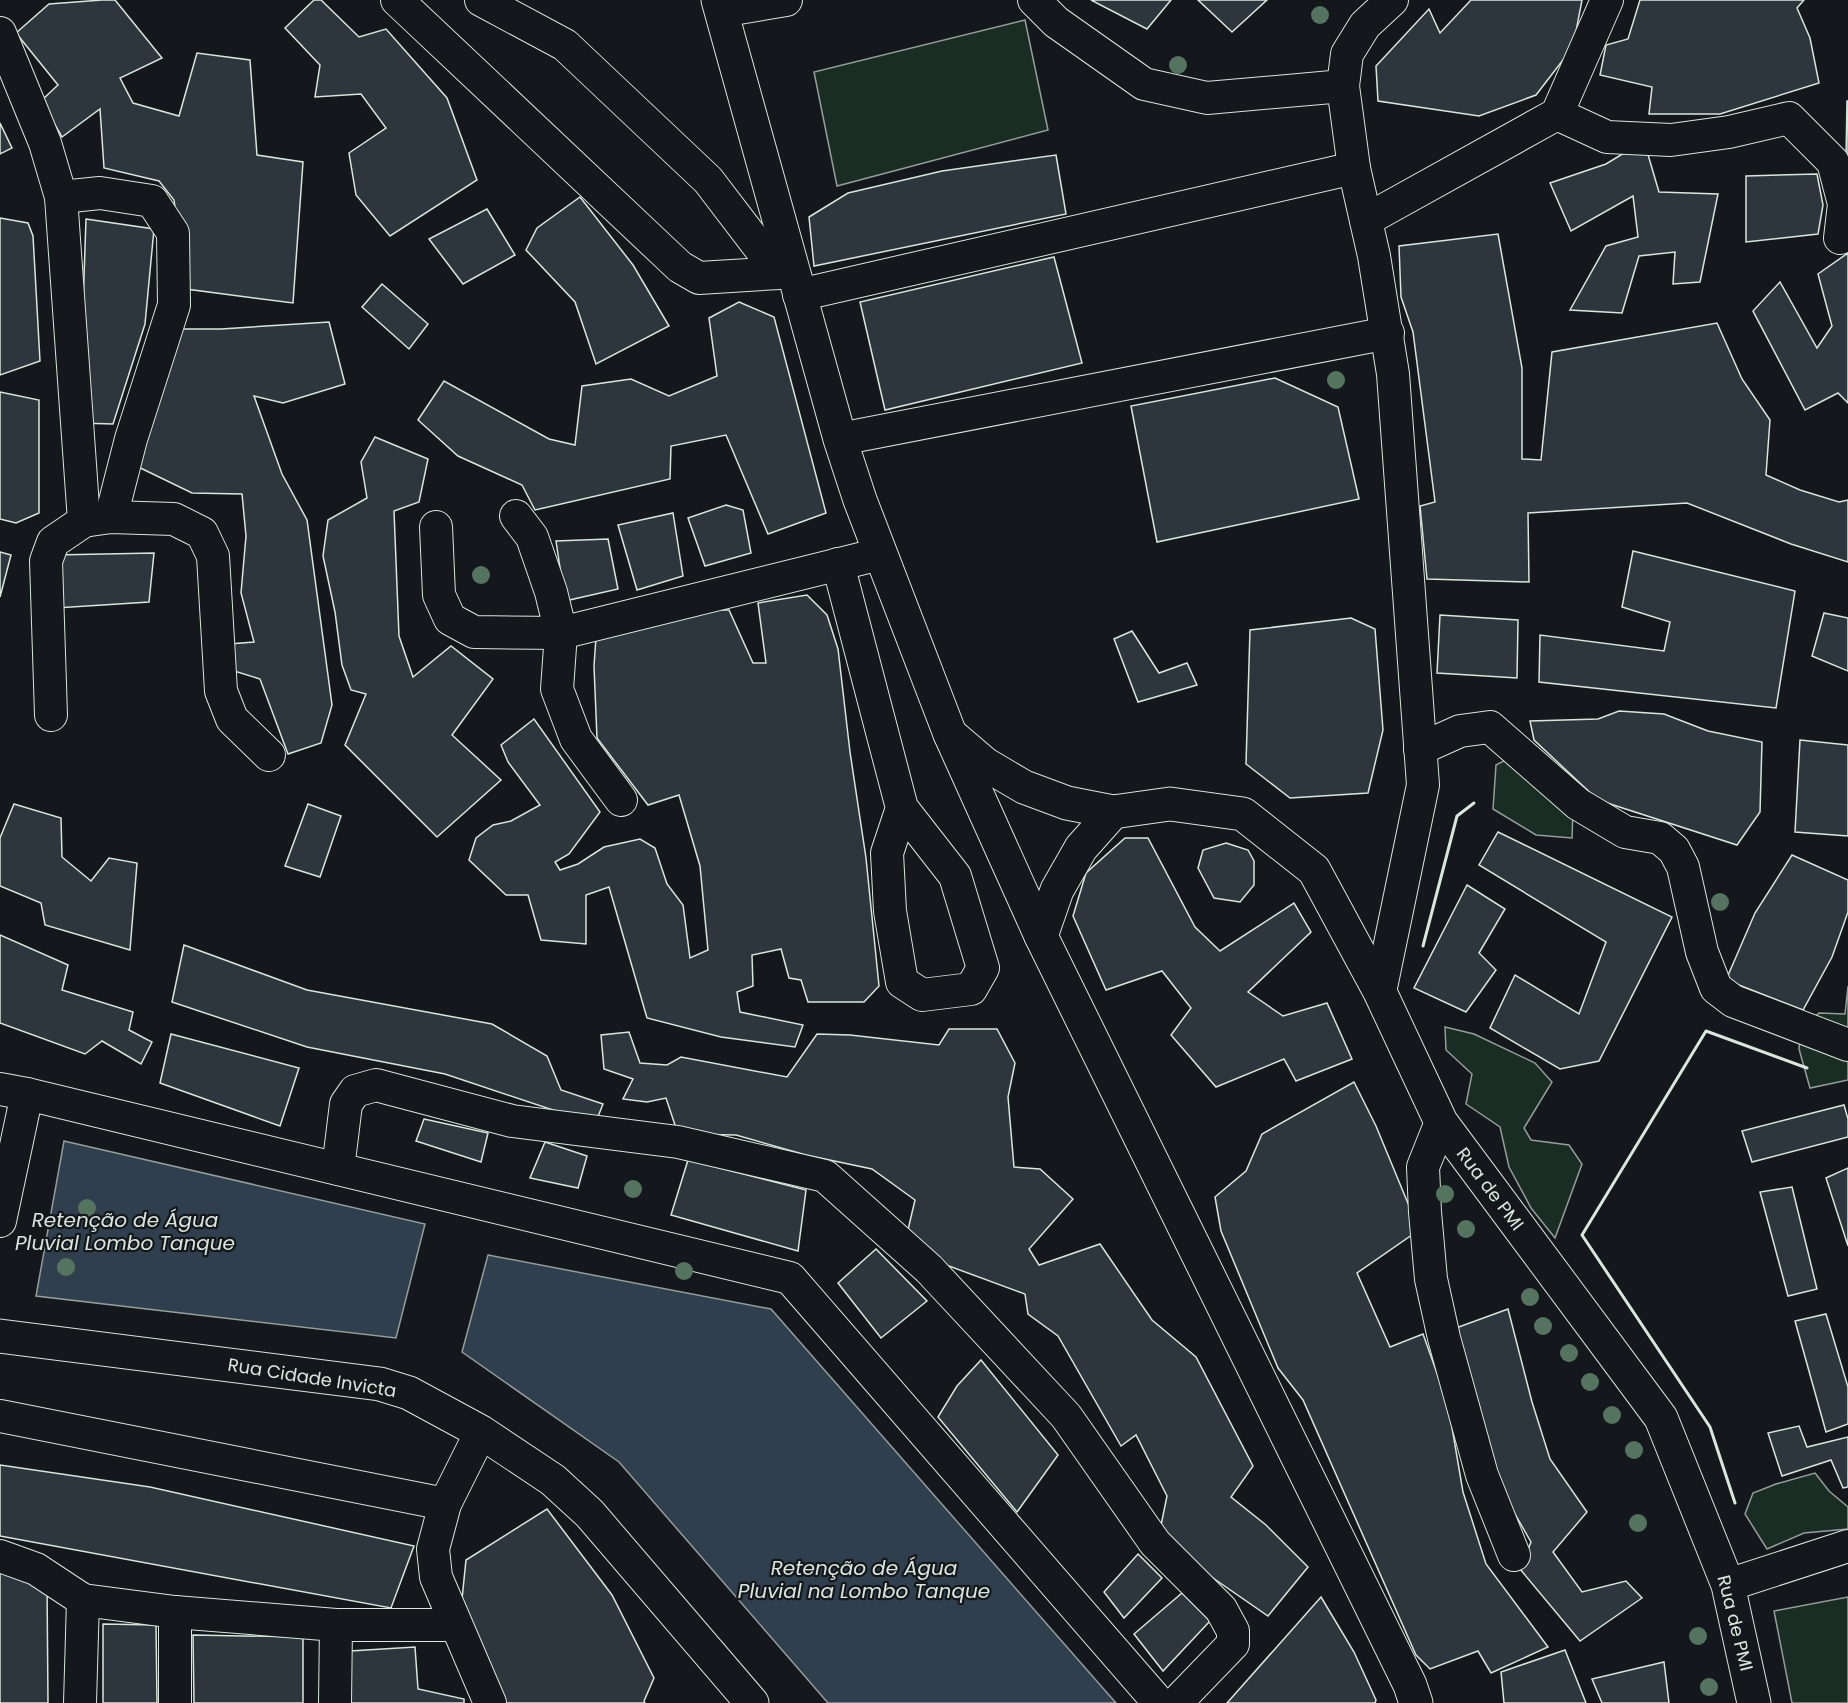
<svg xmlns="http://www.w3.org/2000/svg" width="1848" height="1703" viewBox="0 0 1848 1703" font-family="Poppins,sans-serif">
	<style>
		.green { fill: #1a2d24; stroke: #939e99; stroke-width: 1.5 }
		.water { fill: #2f3f4d; stroke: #939e99; stroke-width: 1.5 }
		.building { fill: #2c363c; stroke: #d8e6dc; stroke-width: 1.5 }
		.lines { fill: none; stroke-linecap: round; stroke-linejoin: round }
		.minor-casing { stroke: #d8e6dc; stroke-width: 34 }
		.tertiary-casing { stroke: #d8e6dc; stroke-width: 35 }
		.secondary-casing { stroke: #d8e6dc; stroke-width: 35 }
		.minor { stroke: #14181c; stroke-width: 32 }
		.tertiary { stroke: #14181c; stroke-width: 33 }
		.secondary { stroke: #14181c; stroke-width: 33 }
		.wall { stroke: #d8e6dc; stroke-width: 3 }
		.tree { fill: #55745f }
		.labels { text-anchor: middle; stroke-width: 4.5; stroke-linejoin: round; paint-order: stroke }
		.street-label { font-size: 18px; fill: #d8e6dc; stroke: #14181c }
		.water-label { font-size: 20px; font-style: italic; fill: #d8e6dc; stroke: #14181c }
	</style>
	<rect width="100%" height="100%" fill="#14181c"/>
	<g class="green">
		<polygon points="1025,20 1048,130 837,186 814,72"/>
		<polygon points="1519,753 1574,782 1572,838 1536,835 1493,809 1496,765"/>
		<polygon points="1848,986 1848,1080 1810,1088 1799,1049 1801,1029 1819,1013 1845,1014"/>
		<polygon points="1445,1027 1474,1034 1535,1063 1552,1082 1524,1128 1531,1140 1569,1145 1582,1164 1555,1238 1531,1208 1509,1167 1500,1127 1466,1104 1472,1074 1446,1050"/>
		<polygon points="1815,1473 1829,1491 1848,1507 1848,1529 1804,1533 1767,1549 1745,1514 1753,1493 1776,1484"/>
		<polygon points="1848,1597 1848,1703 1792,1703 1774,1611"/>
	</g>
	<g class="water">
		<polygon points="64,1141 425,1224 396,1338 36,1296"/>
		<polygon points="488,1255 771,1309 1116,1703 828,1703 619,1462 462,1352"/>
	</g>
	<g class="building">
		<polygon points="102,0 115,0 162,58 120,78 133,103 179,116 197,53 250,60 257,155 303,162 293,303 186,289 174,200 159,181 104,168 100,109 62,137 41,101 58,85 16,33 49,4"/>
		<polygon points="314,0 321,0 359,37 386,29 447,98 477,180 390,236 356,195 349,153 386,128 361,94 315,97 320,65 285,28"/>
		<polygon points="1091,0 1171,0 1147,29"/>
		<polygon points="1198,0 1267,0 1232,32"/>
		<polygon points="1471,0 1582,0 1573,47 1536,95 1479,116 1378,101 1376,66 1429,9 1440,33"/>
		<polygon points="1640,0 1804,0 1797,8 1810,38 1819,83 1720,114 1649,114 1652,87 1600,75 1606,45 1628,39"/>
		<polygon points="1847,101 1848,101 1848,158 1846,158"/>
		<polygon points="0,123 12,148 0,154"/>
		<polygon points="1644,141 1659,192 1718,194 1700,282 1673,284 1675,252 1639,256 1622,313 1570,310 1606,246 1638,237 1633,196 1571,231 1550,183 1606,164"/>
		<polygon points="1056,155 1066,214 814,266 809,217 848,193 942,171"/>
		<polygon points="1817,174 1823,205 1818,234 1746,242 1746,176"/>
		<polygon points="580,197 633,265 669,326 596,364 575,302 526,250 537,228"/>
		<polygon points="487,209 515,255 463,284 429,239"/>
		<polygon points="0,218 28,223 33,236 40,361 0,375"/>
		<polygon points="86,219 154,229 145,324 113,424 79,423"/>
		<polygon points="1498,234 1522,368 1522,459 1541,460 1552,352 1717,323 1742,379 1770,420 1766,475 1800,490 1839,502 1848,500 1848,562 1791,544 1687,503 1528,513 1529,582 1427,579 1420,506 1435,502 1413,332 1401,297 1399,246"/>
		<polygon points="1848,253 1848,403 1838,393 1805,410 1753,311 1780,282 1817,348 1832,326 1818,274"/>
		<polygon points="1054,257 1082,363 885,410 860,302"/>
		<polygon points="382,284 428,324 409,349 362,307"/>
		<polygon points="739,302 774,317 826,513 768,534 726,435 671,446 670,479 535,510 522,485 458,456 418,420 444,381 549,439 575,445 582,386 631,379 669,396 717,376 709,318"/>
		<polygon points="329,322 345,384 283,403 254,396 282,474 307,520 332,705 321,743 288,754 260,679 234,671 229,644 254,642 241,593 246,536 242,494 192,493 126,461 176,329 221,329"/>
		<polygon points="1275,378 1338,407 1359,499 1157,542 1131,406"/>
		<polygon points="0,392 39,400 39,513 16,523 0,519"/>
		<polygon points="375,437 428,459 419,502 394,511 399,636 413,677 451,646 493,679 452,735 501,780 437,837 345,745 366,694 351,690 342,665 335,612 323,556 328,520 367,498 361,462"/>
		<polygon points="726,505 743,510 751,553 705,566 688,518"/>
		<polygon points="673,513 683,576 637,590 618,525"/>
		<polygon points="608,539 618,589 565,601 556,541"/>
		<polygon points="1633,551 1795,591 1776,708 1539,682 1540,635 1664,651 1670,622 1622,607"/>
		<polygon points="0,552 11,555 0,597"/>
		<polygon points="154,553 149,602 56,608 54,555"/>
		<polygon points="807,595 827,615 838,649 850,752 866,858 879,986 864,1002 808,1002 801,980 789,978 781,949 752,955 753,986 737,992 740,1012 803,1025 795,1047 721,1037 647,1018 609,887 586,895 586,944 541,940 528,895 506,895 469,860 476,838 493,825 511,821 540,805 508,762 501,745 534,719 600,812 569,854 555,862 560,870 578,864 604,847 640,839 655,848 667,884 683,905 690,958 708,950 700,866 679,795 648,805 597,738 594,666 596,637 716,610 729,610 753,663 766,663 758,603"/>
		<polygon points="1824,613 1848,618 1848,671 1812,656"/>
		<polygon points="1440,615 1518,620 1517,678 1437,673"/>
		<polygon points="1351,618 1375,629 1383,730 1368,793 1290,798 1246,764 1250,630"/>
		<polygon points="1132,631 1159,673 1187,663 1197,685 1138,702 1114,639"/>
		<polygon points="1619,711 1664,714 1708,731 1762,742 1760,812 1737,845 1598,800 1534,740 1530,721 1598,719"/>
		<polygon points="1800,740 1848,745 1848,836 1795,832"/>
		<polygon points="14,804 61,818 62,857 91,881 109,858 137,863 130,950 45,925 41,903 0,886 0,838"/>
		<polygon points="308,804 341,816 320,877 285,866"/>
		<polygon points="1498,832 1672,917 1599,1061 1560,1069 1490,1028 1515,975 1579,1014 1606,942 1479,865"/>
		<polygon points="1125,838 1148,838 1195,927 1220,951 1294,903 1311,932 1248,992 1283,1016 1327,1003 1352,1059 1296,1081 1284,1059 1216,1087 1171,1035 1191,1008 1162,971 1106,990 1073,916 1086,873"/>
		<polygon points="1226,843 1248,850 1254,861 1254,885 1240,902 1214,898 1198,868 1203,850"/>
		<polygon points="1792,855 1848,880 1848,912 1832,957 1803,1010 1726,980 1755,913"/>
		<polygon points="1467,885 1505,909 1479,953 1496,970 1466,1012 1414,988"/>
		<polygon points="0,935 68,965 62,990 133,1012 129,1030 152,1042 141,1064 102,1041 85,1054 0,1023"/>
		<polygon points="184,945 307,990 492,1024 547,1056 561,1090 603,1104 595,1124 445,1074 307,1047 172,1002"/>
		<polygon points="949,1029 997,1029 1015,1063 1008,1097 1014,1167 1040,1169 1073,1199 1029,1249 1039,1265 1100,1244 1152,1320 1196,1357 1253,1466 1231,1497 1266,1525 1308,1567 1268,1616 1158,1540 1167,1496 1136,1435 1121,1446 1058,1336 1028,1314 1025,1294 938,1262 907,1234 915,1200 872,1169 806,1155 736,1135 678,1134 666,1098 647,1102 623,1099 633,1079 604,1069 601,1035 629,1032 640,1063 667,1065 681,1057 787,1077 817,1034 850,1035 939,1045"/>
		<polygon points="171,1034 299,1068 280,1126 160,1083"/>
		<polygon points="1354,1082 1376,1126 1419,1230 1357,1273 1390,1347 1423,1334 1448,1404 1463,1492 1486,1564 1548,1647 1491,1673 1478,1651 1430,1669 1416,1655 1303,1400 1278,1368 1221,1231 1215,1197 1246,1171 1262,1134"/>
		<polygon points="1844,1105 1848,1119 1848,1137 1752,1162 1742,1131"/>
		<polygon points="424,1119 488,1133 481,1162 416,1141"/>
		<polygon points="545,1142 587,1156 578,1188 530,1178"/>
		<polygon points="688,1160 806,1190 798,1251 671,1215"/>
		<polygon points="1848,1168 1848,1246 1826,1178"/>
		<polygon points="1792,1187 1817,1289 1788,1296 1760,1192"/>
		<polygon points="876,1249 927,1301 881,1338 838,1283"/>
		<polygon points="1508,1309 1532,1402 1550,1459 1587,1512 1553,1552 1582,1592 1626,1581 1642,1598 1580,1641 1520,1569 1531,1542 1495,1479 1456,1328"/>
		<polygon points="1826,1314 1848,1387 1848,1424 1826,1432 1795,1321"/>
		<polygon points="981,1360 1058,1455 1017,1512 938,1417 957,1386"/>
		<polygon points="1799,1426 1807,1447 1848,1437 1848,1487 1843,1488 1831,1460 1782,1476 1768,1433"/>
		<polygon points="0,1465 150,1487 414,1546 391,1608 0,1536"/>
		<polygon points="547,1509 612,1595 654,1678 644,1701 645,1703 503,1703 461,1609 466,1560"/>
		<polygon points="1138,1554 1162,1578 1124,1618 1104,1592"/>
		<polygon points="0,1564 47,1583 48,1703 0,1703"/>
		<polygon points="1182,1593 1210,1621 1163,1671 1134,1634"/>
		<polygon points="1321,1597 1354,1652 1376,1700 1375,1703 1227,1703"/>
		<polygon points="103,1624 156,1625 157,1703 103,1703"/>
		<polygon points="193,1635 303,1637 303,1703 194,1703"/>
		<polygon points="415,1647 418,1689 464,1699 464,1703 349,1703 350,1651"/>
		<polygon points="1565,1650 1586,1703 1504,1703 1501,1672"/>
		<polygon points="1664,1662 1669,1703 1602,1703 1592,1679"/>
	</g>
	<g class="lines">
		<defs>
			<g id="minor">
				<polyline points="397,0 680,267 699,278 779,273 792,270"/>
				<polyline points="481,0 565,45 708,180 779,273"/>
				<polyline points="1034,0 1056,22 1144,84 1207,98 1343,86"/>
				<polyline points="721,11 786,0"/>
				<polyline points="0,33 45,143 61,197 84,521 53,542 46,561 51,715"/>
				<polyline points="1557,114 1607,137 1671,140 1729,132 1789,118 1833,162 1844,204 1840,238"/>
				<polyline points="61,197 100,193 152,201 173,233 174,305 131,439 111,517"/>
				<polyline points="1366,220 1557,114 1607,0"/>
				<polyline points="799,295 1354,168"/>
				<polyline points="840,439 1388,333"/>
				<polyline points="90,520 111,517 174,519 202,533 213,556 221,691 232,719 269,755"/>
				<polyline points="436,527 439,595 450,619 474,632 561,633 551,592 532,537 516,516"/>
				<polyline points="838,564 902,808 955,876 983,968 971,989 922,995 902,982 890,911 887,853 902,808"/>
				<polyline points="1420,749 1460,731 1490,727 1578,804 1625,832 1660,838 1674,850 1683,867 1702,952 1716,988 1733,1001 1848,1045"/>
				<polyline points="621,800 576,739 557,689 561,633 880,554"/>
				<polyline points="1380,992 1423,785 1393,374 1374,256 1354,168 1343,86 1347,54 1365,25 1392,0"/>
				<polyline points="0,1089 27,1094"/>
				<polyline points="1441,1122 1423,1167 1425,1212 1431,1279 1444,1338 1482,1475 1514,1555"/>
				<polyline points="338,1169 346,1104 355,1091 376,1085 512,1121 678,1142 825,1176 929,1269 1066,1416 1155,1543 1221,1609 1233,1631 1233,1644 1176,1703"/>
				<polyline points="0,1221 27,1094 790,1278 1159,1703"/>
				<polyline points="0,1416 445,1504"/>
				<polyline points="481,1432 445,1504 433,1549 436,1577 490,1703"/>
				<polyline points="0,1556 36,1569 83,1600"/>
				<polyline points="1728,1585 1848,1546"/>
				<polyline points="80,1703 83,1600 175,1612 336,1625 456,1625"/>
				<polyline points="175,1703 175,1612"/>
				<polyline points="335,1703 336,1625"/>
			</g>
			<g id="tertiary">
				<polyline points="950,734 985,764 1024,787 1067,803 1113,812 1170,804 1243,814 1314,870 1380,992 1441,1122 1661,1418 1728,1585 1754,1703"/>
				<polyline points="1041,936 1057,890 1081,848 1113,812"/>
			</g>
			<g id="secondary">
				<polyline points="718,0 840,439 860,500 950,734 1041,936 1410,1685 1416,1703"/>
				<polyline points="0,1336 380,1384 409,1393 481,1432 553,1480 590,1514 752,1703"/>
			</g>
		</defs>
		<use href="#minor" class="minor-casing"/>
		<use href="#tertiary" class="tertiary-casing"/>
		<use href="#secondary" class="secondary-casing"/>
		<use href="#minor" class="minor"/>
		<use href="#tertiary" class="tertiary"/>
		<use href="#secondary" class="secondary"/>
		<g class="wall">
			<polyline points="1423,946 1457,816 1474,803"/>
			<polyline points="1735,1503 1710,1427 1582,1235 1706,1031 1807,1068"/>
		</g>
	</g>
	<g class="tree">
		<circle cx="1320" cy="15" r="9"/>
		<circle cx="1178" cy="65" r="9"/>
		<circle cx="1336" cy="380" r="9"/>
		<circle cx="481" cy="575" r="9"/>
		<circle cx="1720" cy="902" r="9"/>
		<circle cx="633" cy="1189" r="9"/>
		<circle cx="1445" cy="1194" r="9"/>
		<circle cx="87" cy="1208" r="9"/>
		<circle cx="1466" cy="1229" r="9"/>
		<circle cx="66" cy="1267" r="9"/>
		<circle cx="684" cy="1271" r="9"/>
		<circle cx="1530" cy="1297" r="9"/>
		<circle cx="1543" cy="1326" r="9"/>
		<circle cx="1569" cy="1353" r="9"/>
		<circle cx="1590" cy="1382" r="9"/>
		<circle cx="1612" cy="1415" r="9"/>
		<circle cx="1634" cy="1450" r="9"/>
		<circle cx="1638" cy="1523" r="9"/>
		<circle cx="1698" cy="1636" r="9"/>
		<circle cx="1709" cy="1687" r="9"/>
	</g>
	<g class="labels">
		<g class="street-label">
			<text transform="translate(1490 1189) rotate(53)" y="6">Rua de PMI</text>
			<text transform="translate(312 1378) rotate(9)" y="6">Rua Cidade Invicta</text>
			<text transform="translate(1735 1623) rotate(76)" y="6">Rua de PMI</text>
		</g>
		<g class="water-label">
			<text x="125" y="1227">Retenção de Água<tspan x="125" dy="23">Pluvial Lombo Tanque</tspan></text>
			<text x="864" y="1575">Retenção de Água<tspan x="864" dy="23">Pluvial na Lombo Tanque</tspan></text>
		</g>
	</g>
</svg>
